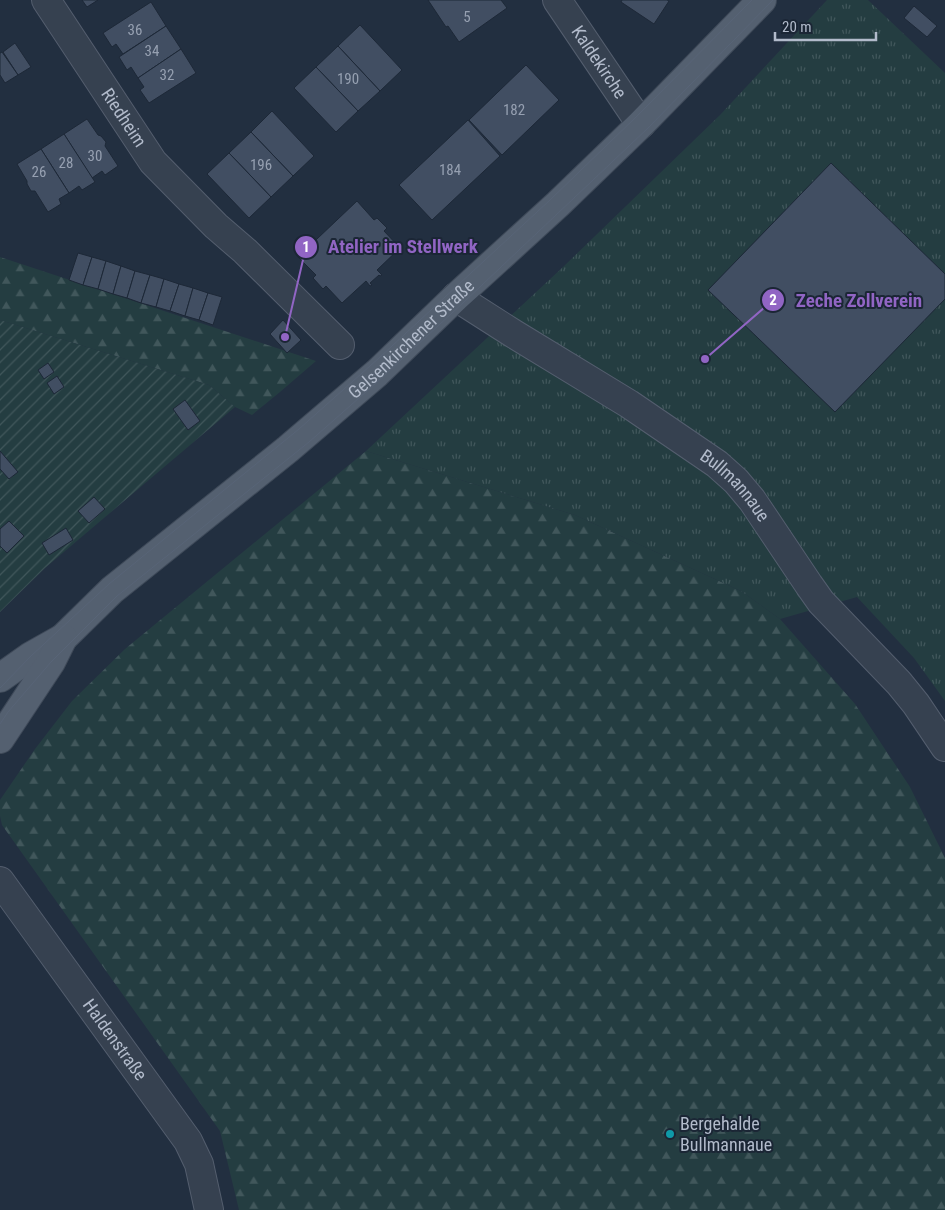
<svg xmlns="http://www.w3.org/2000/svg" width="945" height="1210" viewBox="0 0 945 1210" font-family="'Roboto Condensed',sans-serif">
	<style>
		.forest { fill: url(#forest-firs) }
		.park { fill: url(#park-tufts) }
		.garden { fill: url(#garden-furrows) }
		.building { fill: #414e62; stroke: #1d2837 }
		.lines { fill: none; stroke-linecap: round; stroke-linejoin: round }
		.minor-casing { stroke: #545e6e; stroke-width: 30 }
		.major-casing { stroke: #3f4a59; stroke-width: 30 }
		.minor { stroke: #364150; stroke-width: 28 }
		.major { stroke: #546070; stroke-width: 28 }
		.tram { stroke: #586477; stroke-width: 1 }
		.culture-dot { fill: #0f9aa8; stroke: #1b2635; stroke-width: 2 }
		.labels { text-anchor: middle; stroke-width: 4; stroke-linejoin: round; paint-order: stroke }
		.number-label { font-size: 15px; fill: #96a0b1 }
		.street-label { font-size: 18px; fill: #b2bbcb; stroke: #1b2635 }
		.poi-label { font-size: 18px; fill: #b2bbcb; stroke: #1b2635; text-anchor: start }
		.leader { fill: none; stroke: #9165c4; stroke-width: 2 }
		.callout-dot { fill: #9165c4; stroke: #1b2635; stroke-width: 2 }
		.mark-label { font-size: 15px; text-anchor: middle; font-weight: bold; fill: #fff }
		.callout-label { font-size: 19px; text-anchor: middle; font-weight: bold; fill: #9165c4; stroke: #1b2635; stroke-width: 4; stroke-linejoin: round; paint-order: stroke }
	</style>
	<defs>
		<pattern id="forest-firs" width="22" height="20" patternUnits="userSpaceOnUse" patternTransform="scale(1.25)"><rect width="22" height="20" fill="#243d41"/><path d="M5 1l3.5 6h-7zM16 11l3.5 6h-7z" fill="#41575b"/></pattern>
		<pattern id="park-tufts" width="24" height="20" patternUnits="userSpaceOnUse" patternTransform="scale(1.25)"><rect width="24" height="20" fill="#243d41"/><path d="M3 7l-1-3M5 7V3M7 7l1-3M15 17l-1-3M17 17v-4M19 17l1-3" fill="none" stroke="#41575b"/></pattern>
		<pattern id="garden-furrows" width="10" height="10" patternUnits="userSpaceOnUse" patternTransform="scale(1.25)"><rect width="10" height="10" fill="#243d41"/><path d="M-1 1l2-2M0 10L10 0M9 11l2-2" fill="none" stroke="#41575b"/></pattern>
	</defs>
	<rect width="100%" height="100%" fill="#222f40"/>
	<g class="forest">
		<polygon points="0,257 316,361 280,392 252,415 235,407 209,385 0,320"/>
		<polygon points="366,451 575,515 741,591 780,619 855,704 910,787 945,858 945,1210 239,1210 220,1131 2,825 0,816 0,800 35,749 72,701 125,649"/>
	</g>
	<polygon class="park" points="827,0 868,0 945,73 945,701 914,658 857,597 780,619 741,591 575,515 366,451 563,267 720,115"/>
	<polygon class="garden" points="0,320 209,385 235,407 45,568 0,612"/>
	<g class="building">
		<polygon points="82,0 98,0 87,7"/>
		<polygon points="428,0 501,0 507,8 459,42 448,26 446,27"/>
		<polygon points="622,0 667,0 669,1 654,24 621,2"/>
		<polygon points="151,2 166,26 123,54 116,44 112,47 103,33"/>
		<polygon points="914,6 937,26 927,37 904,18"/>
		<polygon points="360,25 402,70 380,91 338,46"/>
		<polygon points="166,26 181,49 138,78 131,67 127,70 119,57"/>
		<polygon points="15,43 31,67 18,75 3,52"/>
		<polygon points="338,46 380,91 358,111 316,67"/>
		<polygon points="181,49 196,73 149,103 140,90 144,87 138,78"/>
		<polygon points="2,52 18,75 5,83 0,75 0,53"/>
		<polygon points="526,65 559,100 502,155 469,120"/>
		<polygon points="316,67 358,111 336,132 294,88"/>
		<polygon points="272,111 314,156 293,176 251,132"/>
		<polygon points="87,119 98,135 101,136 106,142 105,146 118,166 105,175 102,171 92,178 64,134"/>
		<polygon points="468,120 500,156 432,220 399,185"/>
		<polygon points="251,132 293,176 271,197 229,153"/>
		<polygon points="64,134 95,182 82,190 79,186 69,193 41,149"/>
		<polygon points="41,149 69,193 59,199 61,204 48,212 35,191 31,191 27,184 27,181 17,164"/>
		<polygon points="229,153 271,197 249,218 207,174"/>
		<polygon points="831,163 945,274 945,299 835,412 708,290"/>
		<polygon points="357,201 374,220 377,218 387,228 384,231 400,248 377,270 382,275 380,276 379,275 370,283 372,285 370,286 366,281 342,303 326,286 323,289 313,278 316,275 298,257"/>
		<polygon points="78,253 92,257 83,285 69,280"/>
		<polygon points="92,257 106,261 98,289 83,285"/>
		<polygon points="106,261 121,266 113,294 98,289"/>
		<polygon points="121,266 135,271 127,298 113,294"/>
		<polygon points="135,271 150,275 141,303 127,298"/>
		<polygon points="150,275 164,279 156,307 141,303"/>
		<polygon points="164,279 179,284 170,311 156,307"/>
		<polygon points="179,284 193,288 185,316 170,311"/>
		<polygon points="193,288 208,293 199,320 185,316"/>
		<polygon points="208,293 222,297 213,325 199,320"/>
		<polygon points="283,320 301,340 287,353 270,334"/>
		<polygon points="48,363 54,372 44,379 38,370"/>
		<polygon points="57,376 64,387 54,394 47,383"/>
		<polygon points="185,400 200,421 188,430 173,409"/>
		<polygon points="0,451 18,472 9,479 0,469"/>
		<polygon points="94,497 105,509 89,523 78,511"/>
		<polygon points="9,521 24,536 7,553 0,546 0,529"/>
		<polygon points="66,528 73,540 49,555 42,543"/>
	</g>
	<g class="lines">
		<defs>
			<g id="minor">
				<path id="s1" d="M46 0 153 162 216 226 245 251 340 345"/>
				<path id="s2" d="M557 0 636 117 641 124"/>
				<path id="s3" d="M456 297 514 334 629 404 717 464 736 481 752 500 809 585 821 602 899 683 916 704 945 747"/>
				<path id="s4" d="M0 881 188 1141 199 1164 209 1210"/>
			</g>
			<g id="major">
				<path id="s5" d="M0 678 31 656 63 638 112 590 288 449 377 373 456 297 558 204 641 124 762 0"/>
				<polyline points="0,739 51,662 63,638"/>
			</g>
		</defs>
		<use href="#minor" class="minor-casing"/>
		<use href="#major" class="major-casing"/>
		<use href="#minor" class="minor"/>
		<use href="#major" class="major"/>
		<g class="tram">
			<polyline points="0,688 31,656 109,584 299,429 379,358 550,200 636,117 752,0"/>
			<polyline points="0,724 8,712 51,662 117,596 309,442 376,383 464,302 648,128 773,0"/>
		</g>
	</g>
	<circle class="culture-dot" cx="670" cy="1134" r="5"/>
	<g class="labels">
		<g class="number-label">
			<text x="467" y="22">5</text>
			<text x="135" y="35">36</text>
			<text x="152" y="56">34</text>
			<text x="167" y="80">32</text>
			<text x="348" y="84">190</text>
			<text x="514" y="115">182</text>
			<text x="95" y="161">30</text>
			<text x="66" y="168">28</text>
			<text x="261" y="170">196</text>
			<text x="450" y="175">184</text>
			<text x="39" y="177">26</text>
		</g>
		<g class="street-label">
			<text dy="6" stroke="none"><textPath href="#s2" startOffset="75">Kaldekirche</textPath></text>
			<text dy="6" stroke="none"><textPath href="#s1" startOffset="141">Riedheim</textPath></text>
			<text dy="6" stroke="none"><textPath href="#s5" startOffset="534">Gelsenkirchener Straße</textPath></text>
			<text dy="6" stroke="none"><textPath href="#s3" startOffset="338">Bullmannaue</textPath></text>
			<text dy="6" stroke="none"><textPath href="#s4" startOffset="196">Haldenstraße</textPath></text>
		</g>
		<g class="poi-label">
			<text x="680" y="1130">Bergehalde<tspan x="680" dy="21">Bullmannaue</tspan></text>
		</g>
	</g>
	<path class="leader" d="M285 337L306 247M705 359L773 300"/>
	<g class="callout-dot">
		<circle cx="285" cy="337" r="5"/>
		<circle cx="705" cy="359" r="5"/>
		<circle cx="306" cy="247" r="12"/>
		<circle cx="773" cy="300" r="12"/>
	</g>
	<g class="mark-label">
		<text x="306" y="252">1</text>
		<text x="773" y="305">2</text>
	</g>
	<g class="callout-label">
		<text x="403" y="253">Atelier im Stellwerk</text>
		<text x="859" y="307">Zeche Zollverein</text>
	</g>
	<path d="M775 32v8h101v-8" fill="none" stroke="#b2bbcb" stroke-width="2.5"/>
	<text x="782" y="32" font-size="15" fill="#b2bbcb" stroke="#1b2635" stroke-width="4" paint-order="stroke">20 m</text>
</svg>
